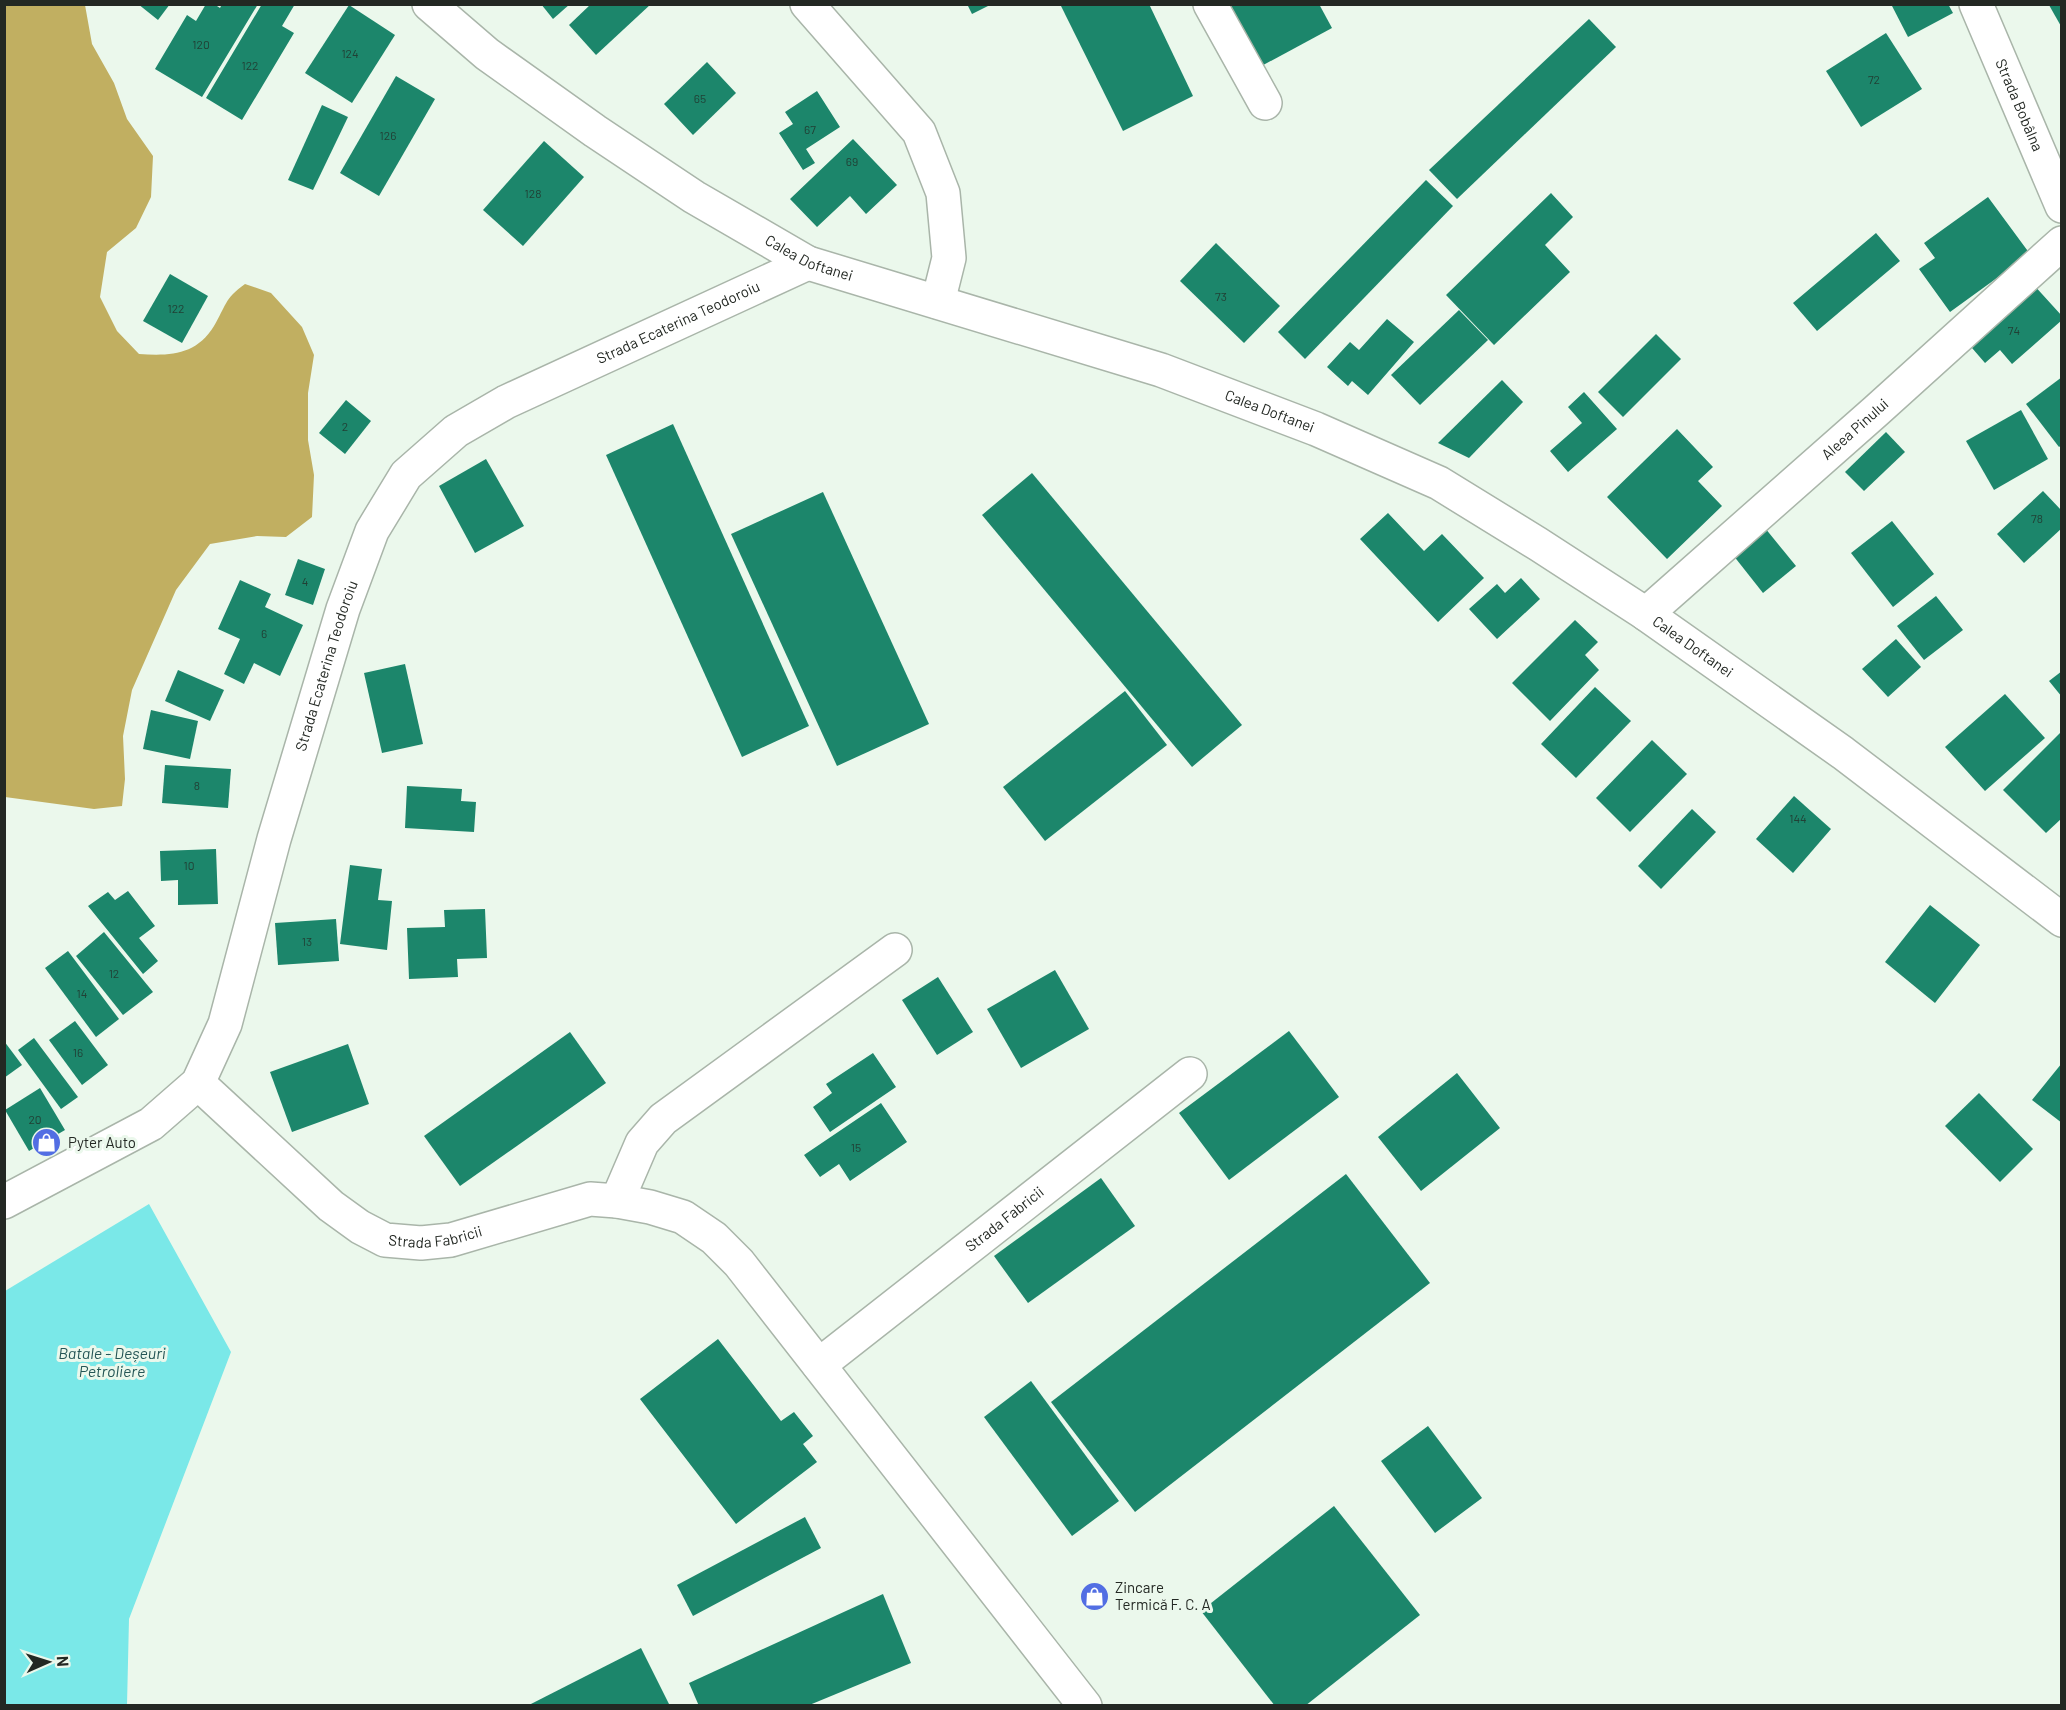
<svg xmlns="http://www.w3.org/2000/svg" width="2066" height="1710" viewBox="0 0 2066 1710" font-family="Barlow,sans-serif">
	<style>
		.forest { fill: #c1af61 }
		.water { fill: #7ae8e8 }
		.building { fill: #1c866b }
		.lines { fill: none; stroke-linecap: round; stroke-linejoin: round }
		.minor-casing { stroke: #a9b5a9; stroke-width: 36 }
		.major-casing { stroke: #a9b5a9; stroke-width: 36 }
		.minor { stroke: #fff; stroke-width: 33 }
		.major { stroke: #fff; stroke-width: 33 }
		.labels { text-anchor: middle; stroke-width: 6; stroke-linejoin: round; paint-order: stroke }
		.number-label { font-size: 12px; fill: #214035 }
		.street-label { font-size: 15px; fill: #232823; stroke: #ebf8ec }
		.poi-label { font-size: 15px; fill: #232823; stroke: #ebf8ec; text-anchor: start }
		.water-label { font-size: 16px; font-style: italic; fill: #255656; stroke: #ebf8ec }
	</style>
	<rect width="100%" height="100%" fill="#ebf8ec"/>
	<path class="forest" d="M5 4 85 5 92 44 114 83 127 119 153 156 151 197 136 228 107 252 100 297 117 331 139 354C171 356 196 355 214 326 226 306 224 299 245 284L271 293 302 327 314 355 308 393V440L314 475 312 517 286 537 257 536 210 544 176 590 132 690 123 736 125 779 122 806 94 809 5 797Z"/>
	<polygon class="water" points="149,1204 231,1352 129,1619 127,1705 5,1705 5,1291"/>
	<g class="building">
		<polygon points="138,4 170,4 158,20"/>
		<polygon points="206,4 214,4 220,8 222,4 258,4 202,97 155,69 187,15 196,21"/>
		<polygon points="262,4 295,4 282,26 294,33 242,120 206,98"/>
		<polygon points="541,4 570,4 553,19"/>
		<polygon points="591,4 651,4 596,55 569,25"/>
		<polygon points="967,4 992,4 972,14"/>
		<polygon points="1065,4 1149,4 1193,96 1123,131 1061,6"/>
		<polygon points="1219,4 1319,4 1332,28 1254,70"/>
		<polygon points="1891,4 1948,4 1953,13 1908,37"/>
		<polygon points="349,5 395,35 352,103 305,73"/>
		<polygon points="2049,5 2062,5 2062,28"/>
		<polygon points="1589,19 1616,47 1457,199 1429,170"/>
		<polygon points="1886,33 1922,89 1861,127 1826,71"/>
		<polygon points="707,62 736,93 693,135 664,104"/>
		<polygon points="396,76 435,99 379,196 340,173"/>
		<polygon points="817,91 840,127 806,149 815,163 803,170 779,133 793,124 785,112"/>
		<polygon points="322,105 348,117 313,190 288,180"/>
		<polygon points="853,139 897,185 866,214 850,196 817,227 790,199"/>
		<polygon points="544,141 584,177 523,246 483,210"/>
		<polygon points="1426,180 1453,206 1305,359 1278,332"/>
		<polygon points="1551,193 1573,217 1545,245 1570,272 1494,345 1446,295"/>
		<polygon points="1988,197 2030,254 1950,312 1919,269 1935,258 1924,243"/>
		<polygon points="1876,233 1900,261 1817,331 1793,303"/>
		<polygon points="1216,243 1280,306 1244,343 1180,281"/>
		<polygon points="170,274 208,296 182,343 143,321"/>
		<polygon points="2032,283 2062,316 2062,320 2012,364 2000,350 1985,363 1966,341"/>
		<polygon points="1459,310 1488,340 1420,405 1391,375"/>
		<polygon points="1387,319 1414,342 1368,395 1352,381 1348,386 1327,367 1350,342 1359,350"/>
		<polygon points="1656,334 1681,359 1623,417 1598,392"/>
		<polygon points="2062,377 2062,445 2059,447 2026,404"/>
		<polygon points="1502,380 1523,402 1469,458 1438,443"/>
		<polygon points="1584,392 1617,429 1568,472 1550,451 1582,423 1568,407"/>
		<polygon points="346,400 371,421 345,454 319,433"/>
		<polygon points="2021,410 2048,459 1994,490 1966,441"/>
		<polygon points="673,424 809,726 742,757 606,455"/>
		<polygon points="1677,429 1713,467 1698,481 1722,506 1667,559 1607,497"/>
		<polygon points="1886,432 1905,452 1864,491 1845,472"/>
		<polygon points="486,459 524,526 475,553 439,486"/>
		<polygon points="1032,473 1242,725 1192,767 982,515"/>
		<polygon points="2043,491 2062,511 2062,528 2024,563 1997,534"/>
		<polygon points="823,492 929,724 837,766 731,534"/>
		<polygon points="1388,513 1424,551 1442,534 1484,578 1438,622 1360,539"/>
		<polygon points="1892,521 1934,574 1893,607 1851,553"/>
		<polygon points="1765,528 1796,566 1763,593 1733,555"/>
		<polygon points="298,559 325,569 313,605 285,595"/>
		<polygon points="1521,578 1540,599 1497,639 1469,609 1497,584 1505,593"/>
		<polygon points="240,580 271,594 265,607 303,625 280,676 254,663 244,684 224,674 240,639 218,629"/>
		<polygon points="1936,596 1963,630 1924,660 1897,626"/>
		<polygon points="1575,620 1598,642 1585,655 1599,670 1550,721 1512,683"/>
		<polygon points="1896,639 1921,667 1888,697 1862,669"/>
		<polygon points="405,664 423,744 382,753 364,673"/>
		<polygon points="178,670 224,690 210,721 165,701"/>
		<polygon points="2062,671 2062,697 2049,681"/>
		<polygon points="1595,687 1631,721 1576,778 1541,744"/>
		<polygon points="1125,691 1167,745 1045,841 1003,787"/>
		<polygon points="2005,694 2045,738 1985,791 1945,747"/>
		<polygon points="151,710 198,721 190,759 143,749"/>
		<polygon points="2062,731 2062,818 2046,833 2003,790"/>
		<polygon points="1652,740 1687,774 1630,832 1596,798"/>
		<polygon points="165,765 231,769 228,808 162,803"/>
		<polygon points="407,786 462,789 461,801 476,802 474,832 405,828"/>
		<polygon points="1794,796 1831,829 1793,873 1756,839"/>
		<polygon points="1692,809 1716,832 1661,889 1638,866"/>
		<polygon points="216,849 218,904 178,905 178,880 161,881 160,851"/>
		<polygon points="350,865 382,869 378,900 392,901 387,950 340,944"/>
		<polygon points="128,891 155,926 139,938 158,961 143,974 88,906 108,892 115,900"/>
		<polygon points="1930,905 1980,945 1935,1003 1885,962"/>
		<polygon points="485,909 487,958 457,959 458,977 409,979 407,928 445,927 444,910"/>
		<polygon points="336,919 339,961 278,965 275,923"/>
		<polygon points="104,932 153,992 123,1015 76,956"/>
		<polygon points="68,951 119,1019 96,1037 45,968"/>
		<polygon points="1055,970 1089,1029 1021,1068 987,1009"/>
		<polygon points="938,977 973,1032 937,1055 902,1000"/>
		<polygon points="75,1021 108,1065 82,1085 49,1040"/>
		<polygon points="1289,1031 1339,1097 1229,1180 1179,1113"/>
		<polygon points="570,1032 606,1083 460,1186 424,1136"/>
		<polygon points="34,1038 78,1097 61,1109 18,1050"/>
		<polygon points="4,1041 22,1065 4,1078"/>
		<polygon points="348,1044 369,1104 292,1132 270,1072"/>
		<polygon points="873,1053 896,1087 830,1132 813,1107 832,1093 826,1084"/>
		<polygon points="2062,1063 2062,1123 2032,1100"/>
		<polygon points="1457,1073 1500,1128 1421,1191 1378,1137"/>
		<polygon points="40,1088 65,1130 29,1151 5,1110"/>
		<polygon points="1979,1093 2033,1149 2000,1182 1945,1126"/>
		<polygon points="881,1103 907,1142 850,1181 839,1164 820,1177 804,1155"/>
		<polygon points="1346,1174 1430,1283 1135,1512 1051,1402"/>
		<polygon points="1101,1178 1135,1226 1028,1303 994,1256"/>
		<polygon points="718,1339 781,1421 794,1412 813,1436 803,1444 817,1462 736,1524 640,1399"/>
		<polygon points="1031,1381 1119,1501 1072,1536 984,1417"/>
		<polygon points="1428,1426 1482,1498 1435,1533 1381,1461"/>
		<polygon points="1334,1506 1420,1615 1305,1706 1275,1706 1201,1611"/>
		<polygon points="805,1517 821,1548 693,1616 677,1585"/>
		<polygon points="883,1594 911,1663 807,1706 699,1706 689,1683"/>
		<polygon points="641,1648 670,1706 527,1706"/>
	</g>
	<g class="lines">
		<defs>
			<g id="minor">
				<polyline points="807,4 919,132 943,193 949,258 938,302"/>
				<polyline points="1210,4 1265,103"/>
				<path id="s1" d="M1646 614 1876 411 2062 243"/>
				<path id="s2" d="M198 1083 331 1206 360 1227 385 1240 421 1243 451 1240 590 1199 617 1201 650 1207 683 1217 714 1238 739 1263 1085 1706"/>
				<polyline points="617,1201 642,1143 663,1119 895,950"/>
				<path id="s3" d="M819 1365 1190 1074"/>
			</g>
			<g id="major">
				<path id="s4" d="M429 4 487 54 595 131 694 197 808 263 1161 370 1316 429 1439 483 1538 544 1646 614 1843 753 2062 920"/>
				<path id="s5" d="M1976 4 2062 206"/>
				<path id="s6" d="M4 1202 151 1124 198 1083 225 1024 274 839 343 609 372 531 406 475 456 431 506 402 808 263"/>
			</g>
		</defs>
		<use href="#minor" class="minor-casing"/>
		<use href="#major" class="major-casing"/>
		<use href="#minor" class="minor"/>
		<use href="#major" class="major"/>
	</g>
	<defs>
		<symbol id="shop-disc" viewBox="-11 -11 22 22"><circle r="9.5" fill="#526ee3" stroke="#ebf8ec"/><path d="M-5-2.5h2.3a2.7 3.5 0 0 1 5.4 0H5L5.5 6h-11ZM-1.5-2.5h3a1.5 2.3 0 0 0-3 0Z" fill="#fff"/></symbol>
	</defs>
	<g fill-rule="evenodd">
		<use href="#shop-disc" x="30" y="1126" width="33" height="33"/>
		<use href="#shop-disc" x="1078" y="1580" width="33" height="33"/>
	</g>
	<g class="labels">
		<g class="number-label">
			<text x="201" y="49">120</text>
			<text x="350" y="58">124</text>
			<text x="250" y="70">122</text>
			<text x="1874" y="84">72</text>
			<text x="700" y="103">65</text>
			<text x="810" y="134">67</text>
			<text x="388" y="140">126</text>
			<text x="852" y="166">69</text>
			<text x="533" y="198">128</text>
			<text x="1221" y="301">73</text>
			<text x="176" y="313">122</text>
			<text x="2014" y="335">74</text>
			<text x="345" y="431">2</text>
			<text x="2037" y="523">78</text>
			<text x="305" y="586">4</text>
			<text x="264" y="638">6</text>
			<text x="197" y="790">8</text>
			<text x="1798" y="823">144</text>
			<text x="189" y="870">10</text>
			<text x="307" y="946">13</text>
			<text x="114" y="978">12</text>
			<text x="82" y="998">14</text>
			<text x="78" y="1057">16</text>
			<text x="35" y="1124">20</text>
			<text x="856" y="1152">15</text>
		</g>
		<g class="street-label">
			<text dy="5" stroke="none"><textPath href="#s5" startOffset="110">Strada Bobâlna</textPath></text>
			<text dy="5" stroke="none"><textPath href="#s4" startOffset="459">Calea Doftanei</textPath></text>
			<text dy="5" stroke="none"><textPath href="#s6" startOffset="1188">Strada Ecaterina Teodoroiu</textPath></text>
			<text dy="5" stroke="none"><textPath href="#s4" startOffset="945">Calea Doftanei</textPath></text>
			<text dy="5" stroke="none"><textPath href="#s1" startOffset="279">Aleea Pinului</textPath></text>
			<text dy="5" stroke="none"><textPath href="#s4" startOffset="1431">Calea Doftanei</textPath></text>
			<text dy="5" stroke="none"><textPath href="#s6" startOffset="666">Strada Ecaterina Teodoroiu</textPath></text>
			<text dy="5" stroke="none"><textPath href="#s3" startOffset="236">Strada Fabricii</textPath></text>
			<text dy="5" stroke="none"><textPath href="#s2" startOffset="296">Strada Fabricii</textPath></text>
		</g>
		<g class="poi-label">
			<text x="68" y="1148">Pyter Auto</text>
			<text x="1115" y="1593">Zincare<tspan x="1115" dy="17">Termică F. C. A</tspan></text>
		</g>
		<g class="water-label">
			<text x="112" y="1359">Batale - Deșeuri<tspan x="112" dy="18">Petroliere</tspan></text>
		</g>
	</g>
	<rect width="2066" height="1710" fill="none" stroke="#232823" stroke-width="12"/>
	<g transform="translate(48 1662) rotate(87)" stroke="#ebf8ec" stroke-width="4.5" paint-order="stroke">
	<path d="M0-4.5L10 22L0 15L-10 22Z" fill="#232823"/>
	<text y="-9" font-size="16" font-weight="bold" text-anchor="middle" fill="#232823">N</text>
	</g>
</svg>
